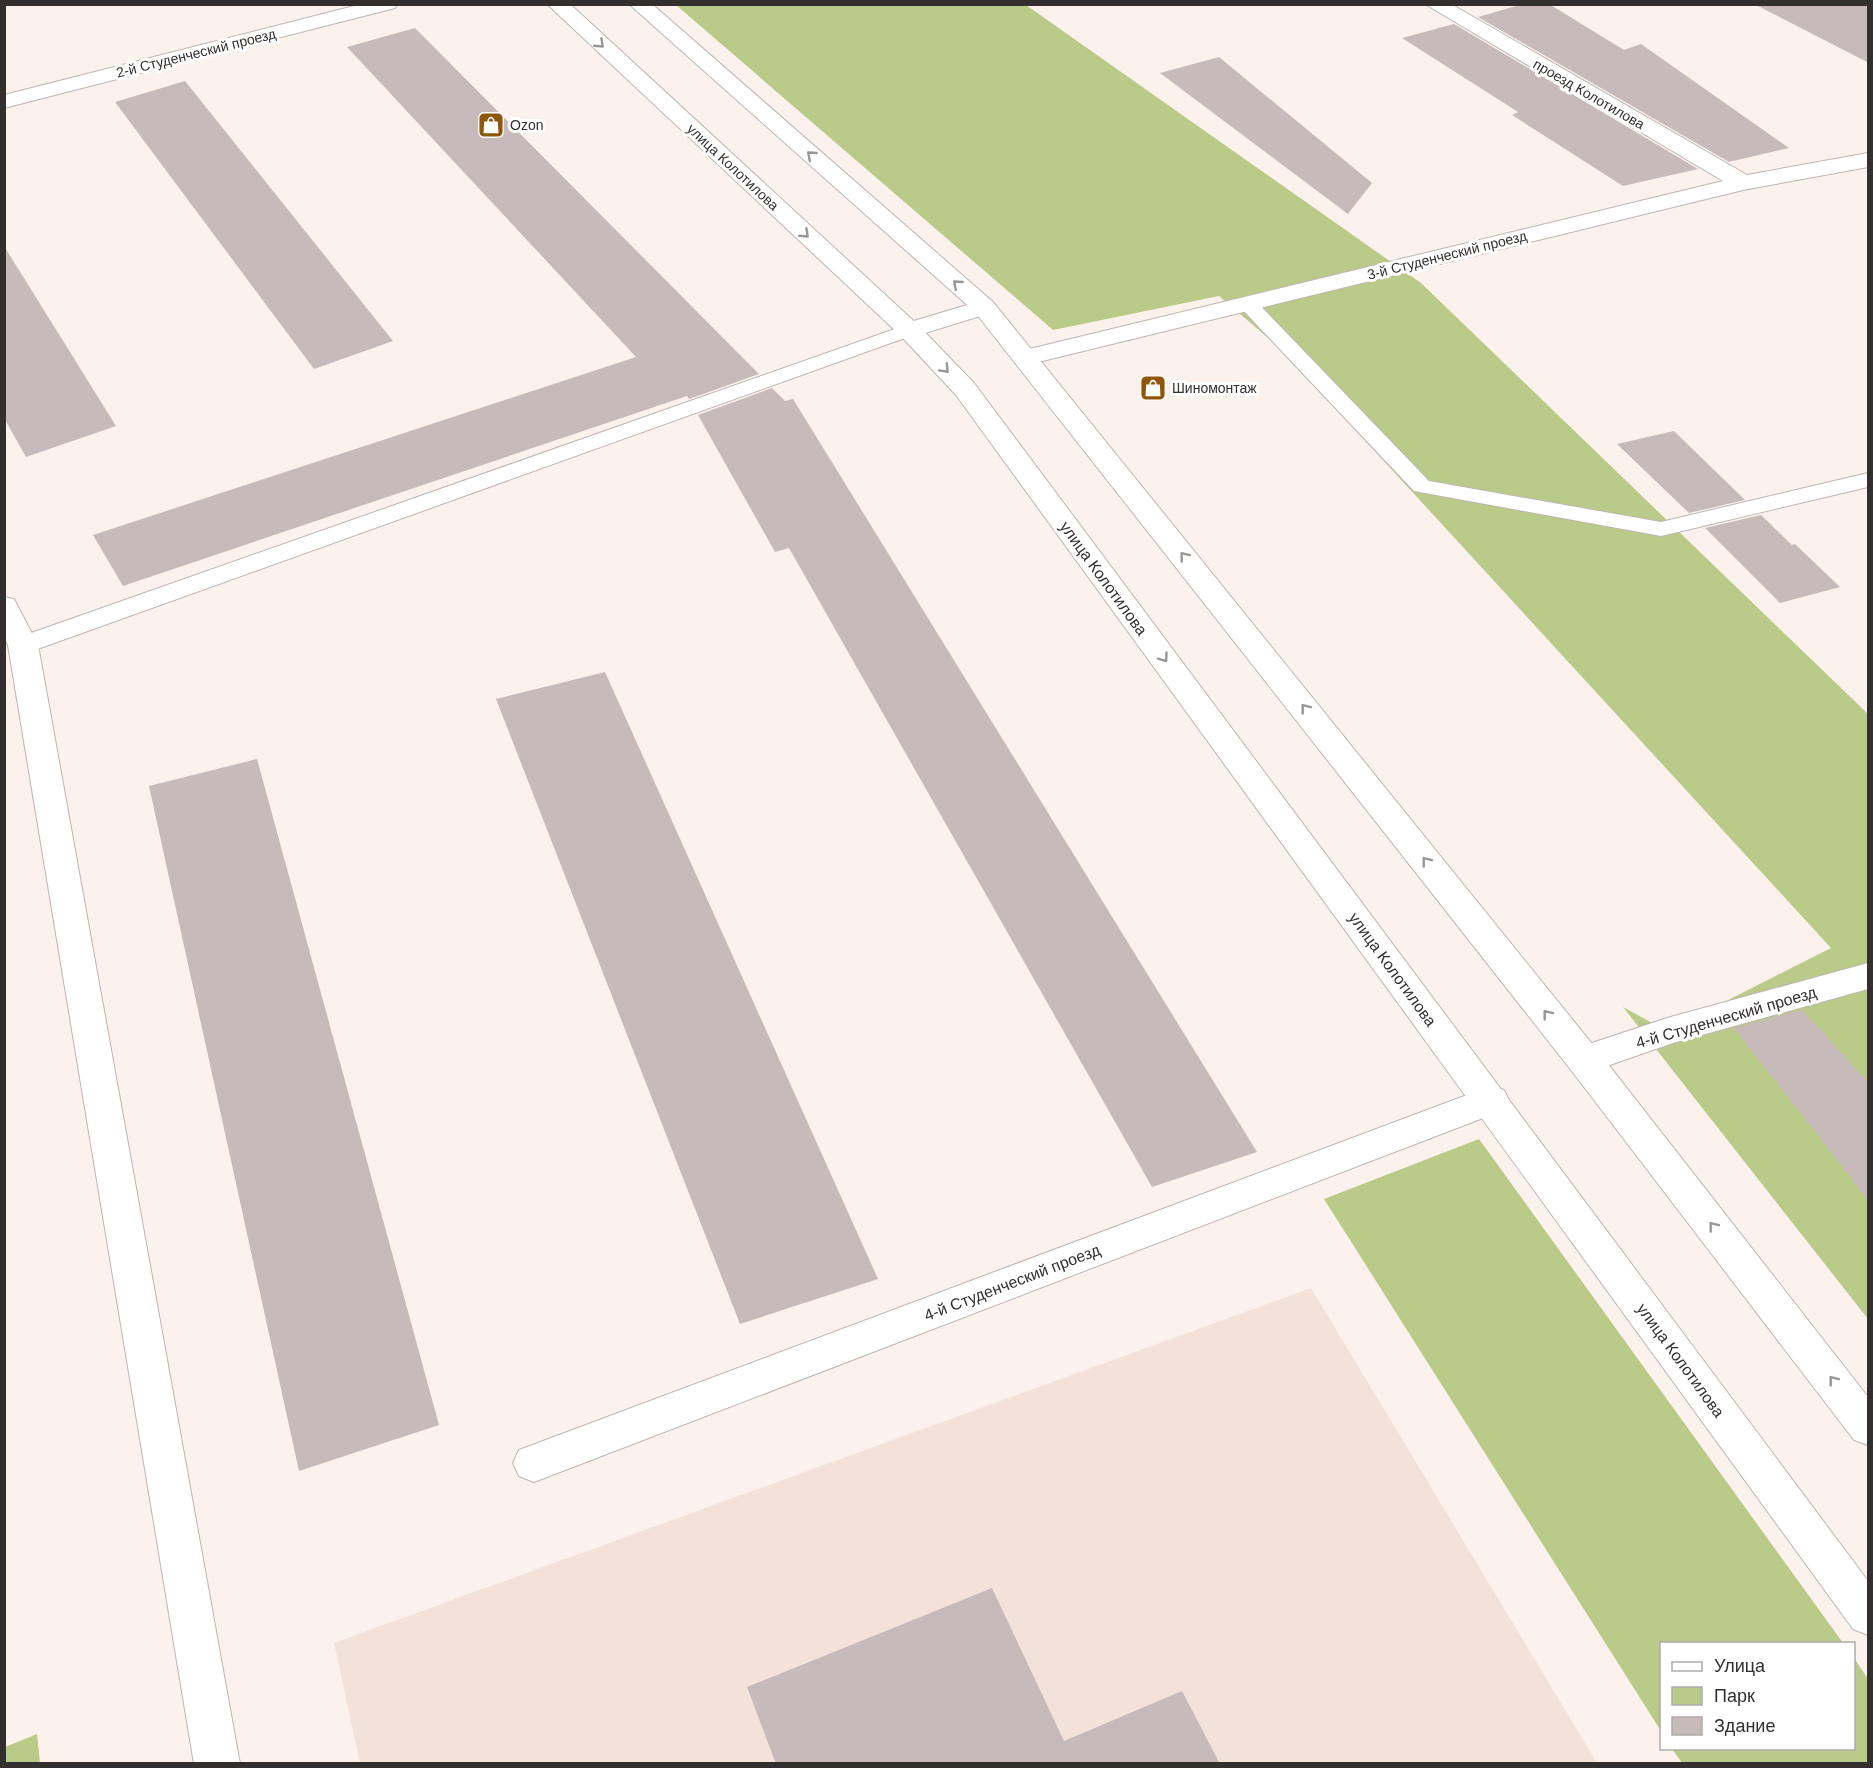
<svg xmlns="http://www.w3.org/2000/svg" width="1873" height="1768" viewBox="0 0 1873 1768" font-family="Helvetica,sans-serif">
	<style>
		.built { fill: #f3e2da }
		.green { fill: #baca88 }
		.building { fill: #c6bbba }
		.lines { fill: none; stroke-linecap: round; stroke-linejoin: round }
		.lane-casing { stroke: #beb5b1; stroke-width: 2 }
		.street-casing { stroke: #beb5b1; stroke-width: 2 }
		.secondary-casing { stroke: #beb5b1; stroke-width: 2 }
		.lane { fill: #fff; fill-rule: evenodd }
		.street { fill: #fff; fill-rule: evenodd }
		.secondary { fill: #fff; fill-rule: evenodd }
		.oneway { stroke: #999796 }
		.labels { text-anchor: middle; stroke-width: 6; stroke-linejoin: round; paint-order: stroke }
		.far-street-label { font-size: 14px; fill: #332f2e; stroke: #fff }
		.far-poi-label { font-size: 14px; fill: #332f2e; stroke: #fff; text-anchor: start }
		.street-label { font-size: 16px; fill: #332f2e; stroke: #fff }
	</style>
	<rect width="100%" height="100%" fill="#fbf2ed"/>
	<polygon class="built" points="1311,1288 1597,1763 360,1763 334,1643"/>
	<g class="green">
		<polygon points="676,5 1026,5 1421,283 1868,714 1868,1319 1623,1007 1667,1031 1831,948 1281,349 1219,296 1053,330"/>
		<polygon points="1479,1139 1843,1643 1662,1644 1661,1731 1324,1199"/>
		<polygon points="1854,1658 1868,1679 1868,1763 1682,1763 1672,1749 1854,1748"/>
		<polygon points="37,1734 40,1763 5,1763 5,1747"/>
	</g>
	<g class="building">
		<polygon points="1523,4 1549,4 1624,50 1641,44 1789,148 1729,162 1478,17"/>
		<polygon points="1754,4 1869,4 1869,63"/>
		<polygon points="1454,24 1698,169 1623,186 1512,115 1518,112 1402,38"/>
		<polygon points="415,28 759,374 689,399 687,396 123,586 93,535 636,357 347,47"/>
		<polygon points="1219,57 1372,183 1348,214 1160,73"/>
		<polygon points="185,81 393,341 314,369 115,102"/>
		<polygon points="4,246 116,426 26,457 4,418"/>
		<polygon points="772,388 785,401 793,399 1257,1152 1152,1187 789,548 775,552 698,415"/>
		<polygon points="1674,431 1745,500 1689,513 1617,444"/>
		<polygon points="1761,515 1792,545 1795,544 1840,587 1780,603 1705,528"/>
		<polygon points="605,672 878,1279 740,1324 496,699"/>
		<polygon points="257,759 439,1425 299,1471 149,786"/>
		<polygon points="1802,1010 1869,1083 1869,1201 1734,1028"/>
		<polygon points="992,1588 1064,1741 1182,1691 1220,1764 776,1764 747,1687"/>
	</g>
	<g class="lines">
		<defs>
			<g id="lane">
				<polygon points="1247,297 1254,299 1429,481 1661,522 1868,473 1868,487 1661,536 1414,491 1240,307 1237,303 1240,299"/>
				<polygon points="909,324 916,326 919,330 916,334 32,651 23,653 14,651 11,645 14,639"/>
			</g>
			<g id="street">
				<polygon points="362,4 398,4 395,8 4,108 4,95"/>
				<polygon points="1425,4 1451,4 1747,175 1868,153 1868,167 1743,190 1026,365 1017,362 1013,357 1017,352 1723,181"/>
				<polygon points="984,300 993,302 996,307 993,312 909,338 900,335 896,330 900,325"/>
				<polygon points="4,597 14,599 38,645 240,1764 194,1764 8,645 4,637"/>
				<polygon points="1868,963 1868,989 1673,1043 1584,1074 1571,1070 1566,1060 1571,1050 1667,1018"/>
				<polygon points="1491,1086 1504,1090 1509,1100 1504,1110 534,1482 519,1476 513,1463 519,1450"/>
			</g>
			<g id="secondary">
				<polygon points="547,4 570,4 918,325 974,383 1868,1581 1868,1635 1853,1629 956,395 900,335"/>
				<polygon points="629,4 652,4 993,302 1597,1050 1868,1397 1868,1445 1854,1440 1571,1070 975,312"/>
			</g>
		</defs>
		<use href="#lane" class="lane-casing"/>
		<use href="#street" class="street-casing"/>
		<use href="#secondary" class="secondary-casing"/>
		<use href="#lane" class="lane"/>
		<use href="#street" class="street"/>
		<use href="#secondary" class="secondary"/>
	</g>
	<defs><path id="oneway-chevron" d="M-2-3.5L2.5 0L-2 3.5" fill="none" stroke-width="1.6" stroke-linecap="round" stroke-linejoin="round" transform="scale(1.5)"/></defs>
	<g class="oneway">
		<use href="#oneway-chevron" transform="translate(600 44) rotate(43)"/>
		<use href="#oneway-chevron" transform="translate(811 155) rotate(-139)"/>
		<use href="#oneway-chevron" transform="translate(805 234) rotate(43)"/>
		<use href="#oneway-chevron" transform="translate(957 284) rotate(-139)"/>
		<use href="#oneway-chevron" transform="translate(945 369) rotate(47)"/>
		<use href="#oneway-chevron" transform="translate(1184 556) rotate(-128)"/>
		<use href="#oneway-chevron" transform="translate(1164 658) rotate(54)"/>
		<use href="#oneway-chevron" transform="translate(1305 708) rotate(-128)"/>
		<use href="#oneway-chevron" transform="translate(1426 861) rotate(-128)"/>
		<use href="#oneway-chevron" transform="translate(1547 1014) rotate(-128)"/>
		<use href="#oneway-chevron" transform="translate(1713 1226) rotate(-128)"/>
		<use href="#oneway-chevron" transform="translate(1833 1380) rotate(-128)"/>
	</g>
	<defs>
		<symbol id="shop-square" viewBox="-11 -11 22 22"><rect x="-9" y="-9" width="18" height="18" rx="4" fill="#8d5609" stroke="#fff"/><path d="M-5-2.5h2.3a2.7 3.5 0 0 1 5.4 0H5L5.5 6h-11ZM-1.5-2.5h3a1.5 2.3 0 0 0-3 0Z" fill="#fff"/></symbol>
	</defs>
	<g fill-rule="evenodd">
		<use href="#shop-square" x="476" y="110" width="30" height="30"/>
		<use href="#shop-square" x="1138" y="373" width="30" height="30"/>
	</g>
	<g class="labels">
		<g class="far-street-label">
			<text transform="translate(196 53) rotate(-14)" y="5">2-й Студенческий проезд</text>
			<text transform="translate(1589 94) rotate(30)" y="5">проезд Колотилова</text>
			<text transform="translate(733 167) rotate(43)" y="5">улица Колотилова</text>
			<text transform="translate(1447 255) rotate(-14)" y="5">3-й Студенческий проезд</text>
		</g>
		<g class="far-poi-label">
			<text x="510" y="130">Ozon</text>
			<text x="1172" y="393">Шиномонтаж</text>
		</g>
		<g class="street-label">
			<text transform="translate(1104 578) rotate(54)" y="6">улица Колотилова</text>
			<text transform="translate(1393 969) rotate(54)" y="6">улица Колотилова</text>
			<text transform="translate(1726 1017) rotate(-16)" y="6">4-й Студенческий проезд</text>
			<text transform="translate(1012 1282) rotate(-21)" y="6">4-й Студенческий проезд</text>
			<text transform="translate(1681 1360) rotate(54)" y="6">улица Колотилова</text>
		</g>
	</g>
	<rect width="1873" height="1768" fill="none" stroke="#332f2e" stroke-width="12"/>
	<rect x="1660" y="1642" width="195" height="108" fill="#ffffff" stroke="#adacab" stroke-width="1.5"/>
	<rect x="1672" y="1662" width="30" height="9" fill="#ffffff" stroke="#adacab" stroke-width="1.5"/>
	<text x="1714" y="1672" font-size="18" fill="#332f2e">Улица</text>
	<rect x="1672" y="1687" width="30" height="18" fill="#baca88" stroke="#adacab" stroke-width="1.5"/>
	<text x="1714" y="1702" font-size="18" fill="#332f2e">Парк</text>
	<rect x="1672" y="1717" width="30" height="18" fill="#c6bbba" stroke="#adacab" stroke-width="1.5"/>
	<text x="1714" y="1732" font-size="18" fill="#332f2e">Здание</text>
</svg>
